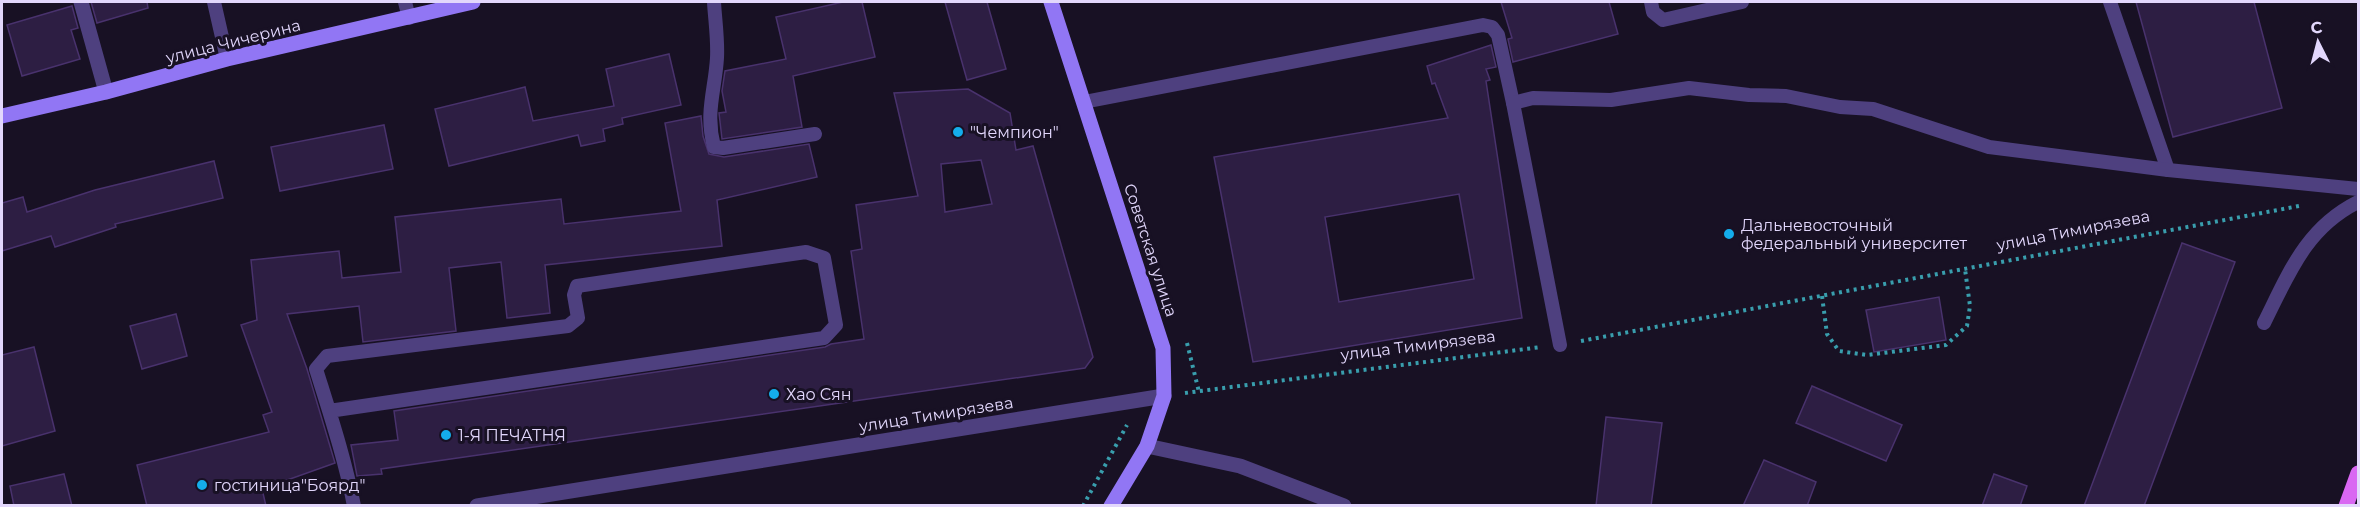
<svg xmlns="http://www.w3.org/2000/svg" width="2360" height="507" viewBox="0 0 2360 507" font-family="Montserrat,sans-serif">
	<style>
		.building { fill: #2d1e43; stroke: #49326d; stroke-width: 1.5; fill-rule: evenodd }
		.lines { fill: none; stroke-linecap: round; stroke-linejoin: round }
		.path { stroke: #399ead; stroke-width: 4; stroke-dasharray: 3 4.5; stroke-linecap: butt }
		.service { stroke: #4e407f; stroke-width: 14 }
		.minor { stroke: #4e407f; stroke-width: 15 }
		.secondary { stroke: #9176f4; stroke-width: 15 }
		.primary { stroke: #d967f2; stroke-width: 15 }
		.poi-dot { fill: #14adeb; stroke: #181124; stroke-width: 2 }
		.labels { text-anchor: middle; stroke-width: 6; stroke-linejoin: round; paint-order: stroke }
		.street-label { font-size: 16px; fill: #e2d7fc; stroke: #181124 }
		.poi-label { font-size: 16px; fill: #e2d7fc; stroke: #181124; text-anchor: start }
	</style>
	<rect width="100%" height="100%" fill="#181124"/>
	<g class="building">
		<polygon points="91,2 147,2 148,8 97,23"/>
		<polygon points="843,2 862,2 875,57 793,76 802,127 722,139 719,113 726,112 722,91 725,71 786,59 776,17"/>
		<polygon points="945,2 987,2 1006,69 967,80"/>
		<polygon points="1501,2 1609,2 1618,34 1513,62 1508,39 1512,38"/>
		<polygon points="2136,2 2254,2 2282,108 2173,137"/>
		<polygon points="72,6 78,28 71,30 80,59 22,76 7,25"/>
		<path d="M1491 45 1496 67 1486 69 1490 80 1486 81 1522 318 1253 362 1214 157 1448 118 1435 83 1432 84 1427 66ZM1459 194 1474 279 1339 302 1325 217Z"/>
		<polygon points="669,54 681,105 622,118 623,124 603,129 605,141 581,146 578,135 449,166 435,109 525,87 533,121 614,106 606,69"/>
		<path d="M968 89 1010 113 1016 150 1033 146 1093 357 1085 368 381 469 382 474 357 476 351 445 398 440 394 411 825 347 831 344 864 339 851 251 862 249 856 205 918 196 894 93ZM981 160 992 204 945 212 941 164Z"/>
		<polygon points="701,116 703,136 709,154 724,157 809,144 817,177 717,200 722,246 545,265 550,313 507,318 501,262 449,268 456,331 363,342 359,306 287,314 307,369 335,463 262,489 266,506 147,506 137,465 269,432 263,415 272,412 241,325 257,320 251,260 339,251 342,278 401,272 395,217 561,199 564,224 681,211 665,123"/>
		<polygon points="384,125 393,169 280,191 271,147"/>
		<polygon points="214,161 223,198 115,224 116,227 55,247 51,236 2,251 2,203 23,197 27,212 95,190"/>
		<polygon points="2182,243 2235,262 2144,506 2084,506"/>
		<polygon points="1939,297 1946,340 1874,352 1866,310"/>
		<polygon points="176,314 187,356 142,369 130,326"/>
		<polygon points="34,347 55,431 2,446 2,355"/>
		<polygon points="1812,386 1902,425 1886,461 1796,423"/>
		<polygon points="1606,417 1662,423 1651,506 1596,506"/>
		<polygon points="1764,460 1816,482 1807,506 1743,506"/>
		<polygon points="64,474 72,506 14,506 10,486"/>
		<polygon points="1994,474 2027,486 2020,506 1982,506"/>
	</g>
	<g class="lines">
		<g class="path">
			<polyline points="1822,296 1827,334 1839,351 1867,355 1946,345 1967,326 1970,306 1965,269"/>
			<polyline points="1581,341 2299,206"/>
			<polyline points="1187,343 1199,392"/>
			<polyline points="1185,393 1541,347"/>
			<polyline points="1083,506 1127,425"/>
		</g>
		<g class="service">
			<polyline points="214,2 227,59"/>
			<polyline points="405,2 409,18"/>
			<path d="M714 2C715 20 718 39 717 58 715 91 705 112 714 147L723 148 815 134"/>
			<polyline points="1651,2 1653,12 1663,20 1742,2"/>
			<polyline points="2110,2 2168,170"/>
			<polyline points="1084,102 1483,25 1492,27 1498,35 1513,103"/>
			<path d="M2264 323C2289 273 2306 228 2358 202"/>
			<polyline points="1560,345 1513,103 1533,98 1611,100 1689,88 1749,95 1786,96 1840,107 1873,109 1989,147 2168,170 2358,189"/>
			<path d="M329 411 824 338 836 325 824 258 806 252 577 286 574 295 578 318 568 326 327 356 316 369C330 414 345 459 354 506"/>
		</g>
		<g class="minor">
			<polyline points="81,2 106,92"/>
			<polyline points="1147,446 1240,466 1344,506"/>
			<polyline points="477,506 1164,396"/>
		</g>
		<g class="secondary">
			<polyline points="1051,2 1163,348 1164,396 1147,446 1111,506"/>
			<polyline points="2,116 106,92 227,59 473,2"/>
		</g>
		<polyline class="primary" points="2346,506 2358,473"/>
	</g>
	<g class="poi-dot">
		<circle cx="958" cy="132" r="6"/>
		<circle cx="1729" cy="234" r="6"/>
		<circle cx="774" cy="394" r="6"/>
		<circle cx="446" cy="435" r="6"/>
		<circle cx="202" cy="485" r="6"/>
	</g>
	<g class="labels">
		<g class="street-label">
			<text transform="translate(233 41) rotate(-14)" y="6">улица Чичерина</text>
			<text transform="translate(2073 230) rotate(-11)" y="6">улица Тимирязева</text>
			<text transform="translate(1151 250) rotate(72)" y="6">Советская улица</text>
			<text transform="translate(1418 345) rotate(-7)" y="6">улица Тимирязева</text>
			<text transform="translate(936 414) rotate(-9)" y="6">улица Тимирязева</text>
		</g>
		<g class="poi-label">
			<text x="970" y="138">"Чемпион"</text>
			<text x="1741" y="231">Дальневосточный<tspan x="1741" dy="18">федеральный университет</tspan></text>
			<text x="786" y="400">Хао Сян</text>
			<text x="458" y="441">1-Я ПЕЧАТНЯ</text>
			<text x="214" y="491">гостиница"Боярд"</text>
		</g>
	</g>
	<rect width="2360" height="507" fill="none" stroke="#e2d7fc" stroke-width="6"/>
	<g transform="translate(2318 42) rotate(354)" stroke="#181124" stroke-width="4.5" paint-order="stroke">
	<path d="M0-4.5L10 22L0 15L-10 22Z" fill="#e2d7fc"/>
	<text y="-9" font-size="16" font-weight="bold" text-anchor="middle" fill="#e2d7fc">С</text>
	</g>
</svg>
